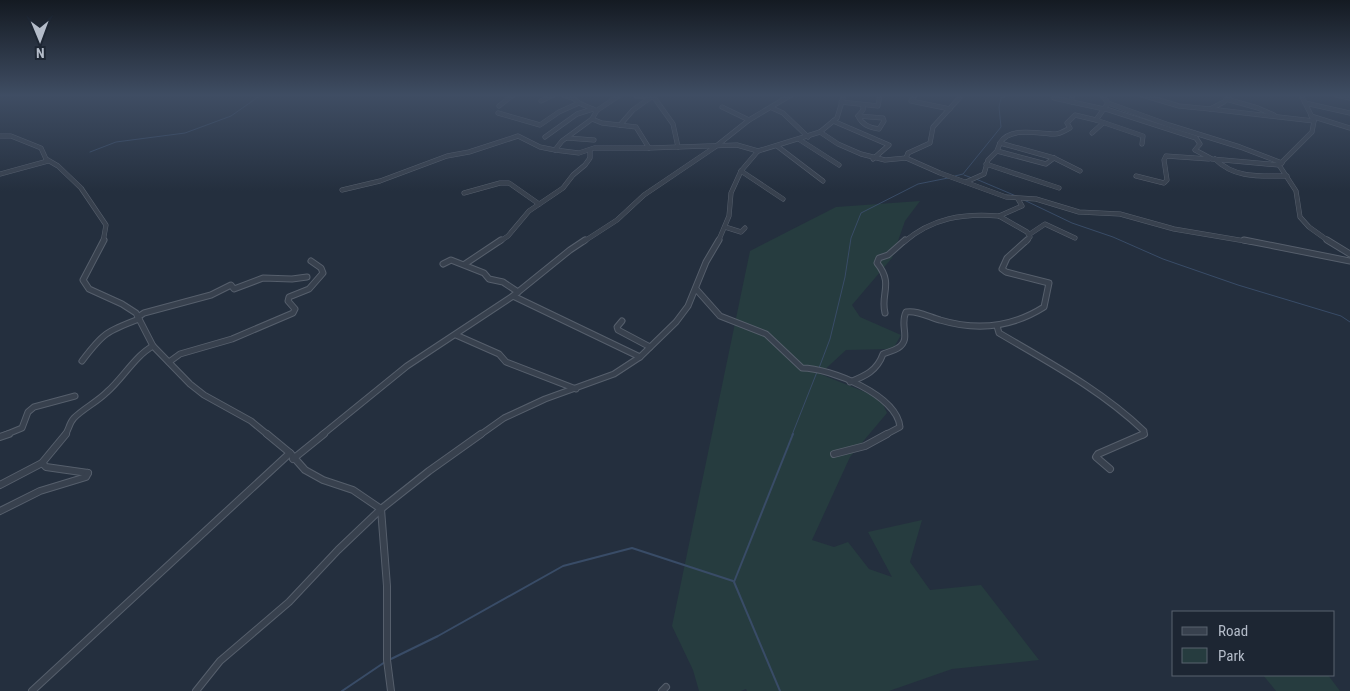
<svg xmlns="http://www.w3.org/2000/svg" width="1350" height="691" viewBox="0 0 1350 691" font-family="'Roboto Condensed',sans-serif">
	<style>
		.green { fill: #263c3f }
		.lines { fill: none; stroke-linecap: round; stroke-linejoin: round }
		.stream-far1 { stroke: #394c67; stroke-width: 1 }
		.stream { stroke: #394c67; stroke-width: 2 }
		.minor-far2-casing { stroke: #565f6c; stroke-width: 5 }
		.minor-far1-casing { stroke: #565f6c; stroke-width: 7 }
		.minor-casing { stroke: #565f6c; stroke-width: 8 }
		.minor-far2 { stroke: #38414e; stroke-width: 4 }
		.minor-far1 { stroke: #38414e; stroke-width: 5 }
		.minor { stroke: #38414e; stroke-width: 6 }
	</style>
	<rect width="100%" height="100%" fill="#242f3e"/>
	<g class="green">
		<polygon points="920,201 905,221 892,258 852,305 860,317 901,335 893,349 846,350 820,374 880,398 887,413 850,457 812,540 834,547 848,542 869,569 892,577 868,532 922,520 910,562 930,590 981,585 1039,660 952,669 889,691 747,691 746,689 741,691 699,691 693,670 672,626 750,251 836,207"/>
		<polygon points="1263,675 1328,675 1340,691 1276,691"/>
	</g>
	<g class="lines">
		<g class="stream-far1">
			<polyline points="90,152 116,142 185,133 231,116 261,95"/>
			<polyline points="964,175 972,178"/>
			<polyline points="955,176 963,174 1001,127 999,107 1001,98 1010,95"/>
			<polyline points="976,179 1016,196"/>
			<polyline points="1024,200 1072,223 1113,237 1163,259 1238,285 1341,316 1350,322"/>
			<polyline points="819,368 830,339 845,277 851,238 861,213 918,184 948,178"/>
			<polyline points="792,435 817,372"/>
		</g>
		<g class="stream">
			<polyline points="391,659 438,636 563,566 632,548 733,581"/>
			<polyline points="342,691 385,662"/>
			<polyline points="780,691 734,582 793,434"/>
		</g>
		<defs>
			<g id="minor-far2">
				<polyline points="563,95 573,98"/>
				<polyline points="576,95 573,98 579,103 595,110 596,112 592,119 602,123 636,127 649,148 737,145 758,151"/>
				<polyline points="915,95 911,101 950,109"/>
				<polyline points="1072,95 1072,102 1109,110 1196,138 1200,144 1195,150 1212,159 1279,165"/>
				<polyline points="1102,95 1108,103"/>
				<polyline points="1142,95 1179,106 1210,109"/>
				<polyline points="1301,95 1314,121 1312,132 1279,165 1296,191 1300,217 1309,227 1330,242"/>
				<polyline points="1336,95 1350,98"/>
				<polyline points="636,96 649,97"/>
				<polyline points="653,96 673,124 678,147"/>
				<polyline points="1230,96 1224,102 1210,109 1314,121"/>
				<polyline points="1054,98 1072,102"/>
				<polyline points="1226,99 1258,108 1274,115"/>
				<polyline points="541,101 553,95"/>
				<polyline points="841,102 878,106 880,95"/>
				<polyline points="1305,103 1350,113"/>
				<polyline points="499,106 513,95"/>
				<polyline points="722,107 749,120"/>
				<polyline points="772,108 783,113 808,137"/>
				<polyline points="596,111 620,95"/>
				<polyline points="498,113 540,125 559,112 579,103"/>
				<path d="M858 116 883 118 884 121 879 129C870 128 862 125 858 116Z"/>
				<polyline points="858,116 863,110 863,105"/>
				<polyline points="1311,116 1350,128"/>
				<polyline points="592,119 562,141 555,150 579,153 594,148 649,148"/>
				<polyline points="1096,120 1143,136 1142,144"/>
				<polyline points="833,121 889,145 873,159"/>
				<polyline points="620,125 633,110 654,95"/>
				<polyline points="820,132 838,144 861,154 885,160 906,158 940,173 1006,197 1036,199 1079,212 1120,214 1174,229 1251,242"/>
				<polyline points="1092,133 1103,123"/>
				<polyline points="0,136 11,136 41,148 46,159 58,166 81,188 106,225 103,242"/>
				<polyline points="545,137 577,114 593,109"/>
				<polyline points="567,138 594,140"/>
				<polyline points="800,140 839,165"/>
				<path d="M1000 143C1010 126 1039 134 1055 134 1060 134 1066 130 1070 128L1067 123 1075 115 1096 120 1108 103 1169 125 1240 147 1282 163"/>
				<polyline points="777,146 823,181"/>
				<polyline points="997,151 1046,164 1054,158"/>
				<polyline points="906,158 908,153 930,143 933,127 962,95"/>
				<path d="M1215 159C1235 179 1261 176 1287 176"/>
				<polyline points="986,164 1059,188"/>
				<polyline points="741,171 783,199"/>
				<polyline points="0,174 48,161"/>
				<polyline points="1136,176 1164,183 1167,180 1164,160 1166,156 1209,159"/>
				<polyline points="966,182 984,174 988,160 997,151 1000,143 1054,158 1080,171"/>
				<polyline points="342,190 380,181 447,156 469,152 518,136 540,147 555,150"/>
				<polyline points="464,193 500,183 509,183 539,204"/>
				<polyline points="1018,199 1022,206 999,216 1027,232 1030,237 1026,242"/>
				<polyline points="725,227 741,232 745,228"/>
				<polyline points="1030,234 1045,224 1075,238"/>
				<polyline points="499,242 508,236 529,211 563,188 573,175 585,165 590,158 590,151"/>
				<polyline points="583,242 617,220 644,195 715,147 749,120 791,95"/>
				<polyline points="718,242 729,216 731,193 741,171 758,151 820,132 837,118 844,95"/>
				<path d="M904 242C932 218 963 213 999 216"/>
			</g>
			<g id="minor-far1">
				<polyline points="104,240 83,280 89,289 122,304 136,313 153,346 190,384 204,395 251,421 268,435"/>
				<polyline points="1244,240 1350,261"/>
				<polyline points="1327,240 1350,254"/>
				<polyline points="443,264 451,260 484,273 489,279 503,282 518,292"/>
				<polyline points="465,264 501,240"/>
				<path d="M696 289 720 316 766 334 802 368C830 368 897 395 900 427L885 435"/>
				<polyline points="513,296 640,357"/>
				<path d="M885 313C880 294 894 284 877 263L879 258 888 255 905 240"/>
				<polyline points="138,317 144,313 211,295 231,285 234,289 263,278 292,279 307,277"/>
				<polyline points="622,321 617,327 618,330 650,347"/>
				<path d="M997 326 999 333C1050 363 1101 390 1144 431L1143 435"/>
				<polyline points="456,335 499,354 506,362 576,389"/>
				<path d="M82 361C103 333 107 331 139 319"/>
				<polyline points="169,362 180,354 232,339 293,313 295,309 288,301 289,297 309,289 323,273 321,268 311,261"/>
				<path d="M850 382C865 376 877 371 883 354 888 352 893 351 898 348 912 339 899 326 906 312 917 310 929 317 940 320 977 331 1011 328 1044 307L1049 283 1006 272 1002 269 1007 258 1027 240"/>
				<polyline points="5,435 22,428 28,412 34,407 75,396"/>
				<path d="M65 435C69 430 69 423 74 418 84 408 97 402 107 392 123 378 135 356 153 346"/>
				<polyline points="322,435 407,366 513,296 570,250 585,240"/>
				<polyline points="480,435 504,418 545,399 614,374 640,357 676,322 688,306 706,262 719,240"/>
			</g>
			<g id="minor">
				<polyline points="267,434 290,453 305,470 323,480 353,490 381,509 387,586 387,660 391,691"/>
				<polyline points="0,437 9,434"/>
				<polyline points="834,454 865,446 887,434"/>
				<polyline points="293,459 324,434"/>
				<polyline points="42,463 46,467 88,473"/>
				<polyline points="1110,469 1096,457 1098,454 1144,434"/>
				<polyline points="0,485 42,463 66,434"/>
				<polyline points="0,511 40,491 86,477 88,473"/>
				<polyline points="32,691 290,453"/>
				<polyline points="196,691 220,661 289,602 338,550 381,509 429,471 481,434"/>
				<polyline points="662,691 666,687"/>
			</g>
		</defs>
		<use href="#minor-far2" class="minor-far2-casing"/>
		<use href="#minor-far1" class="minor-far1-casing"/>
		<use href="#minor" class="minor-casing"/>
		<use href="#minor-far2" class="minor-far2"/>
		<use href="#minor-far1" class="minor-far1"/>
		<use href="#minor" class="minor"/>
	</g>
	<linearGradient id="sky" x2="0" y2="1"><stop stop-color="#141a22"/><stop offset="0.5" stop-color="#3f4d63"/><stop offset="1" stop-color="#3f4d63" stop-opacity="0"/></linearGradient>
	<rect width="1350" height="191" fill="url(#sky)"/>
	<rect x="1172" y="611" width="162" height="65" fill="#1d2633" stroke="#59626f"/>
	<rect x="1182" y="627" width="25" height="8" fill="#38414e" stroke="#59626f"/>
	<text x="1218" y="636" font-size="15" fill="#b4bcc9">Road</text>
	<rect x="1182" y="648" width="25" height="15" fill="#263c3f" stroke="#59626f"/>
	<text x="1218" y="661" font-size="15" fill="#b4bcc9">Park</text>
	<g transform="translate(40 40) rotate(179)" stroke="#1d2633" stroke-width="4" paint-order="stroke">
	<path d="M0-4L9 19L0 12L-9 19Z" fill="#b4bcc9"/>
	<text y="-8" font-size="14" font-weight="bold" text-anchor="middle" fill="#b4bcc9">N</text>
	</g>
</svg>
